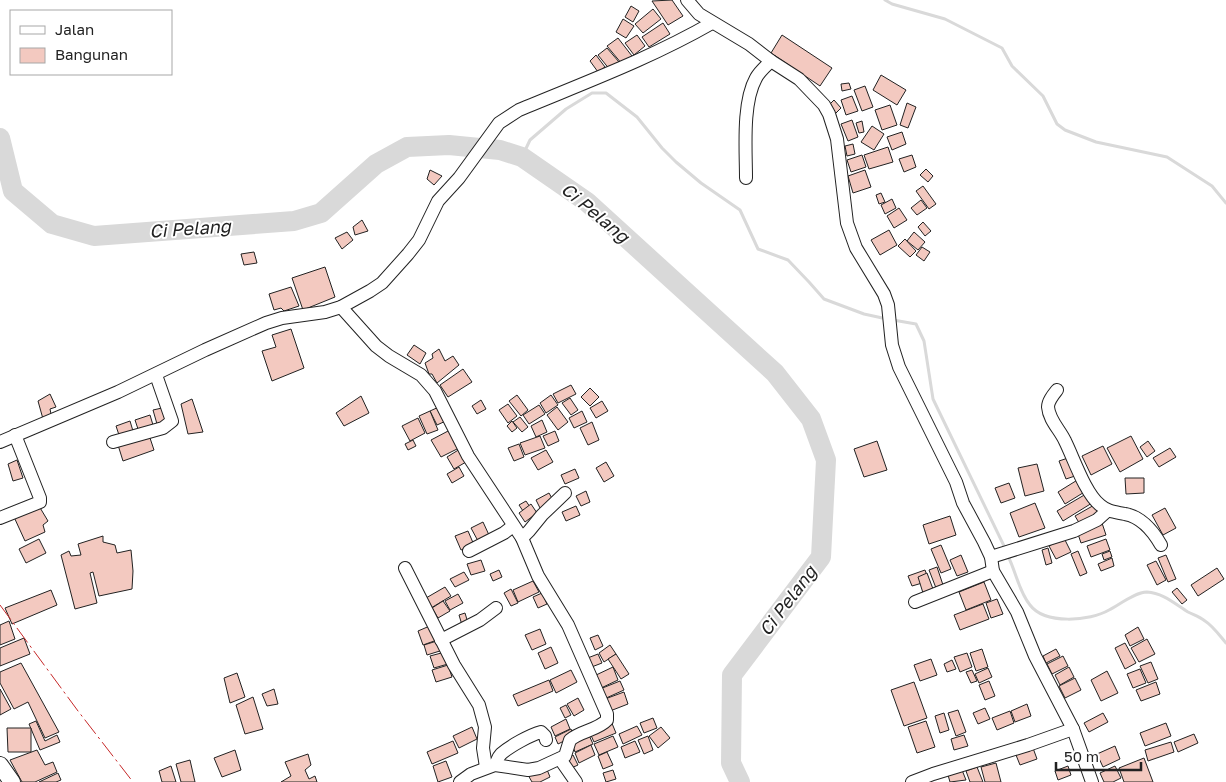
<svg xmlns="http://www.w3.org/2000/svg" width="1226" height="782" viewBox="0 0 1226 782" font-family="'Golos Text',sans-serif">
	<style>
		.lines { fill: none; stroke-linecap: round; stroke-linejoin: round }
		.stream { stroke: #d9d9d9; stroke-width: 3 }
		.river { stroke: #d9d9d9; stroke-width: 20 }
		.building { fill: #f3c9c0; stroke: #222 }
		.minor-casing { stroke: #222; stroke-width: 14 }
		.major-casing { stroke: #222; stroke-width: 18 }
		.minor { stroke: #fff; stroke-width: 12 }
		.major { stroke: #fff; stroke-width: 16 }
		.power { stroke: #c62828; stroke-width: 1; stroke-dasharray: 18 4 2.5 4; stroke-linecap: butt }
		.labels { text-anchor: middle; stroke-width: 4; stroke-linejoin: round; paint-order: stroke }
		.water-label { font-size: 18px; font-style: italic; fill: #222; stroke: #fff }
	</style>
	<rect width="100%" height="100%" fill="#fff"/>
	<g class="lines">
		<g class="stream">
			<polyline points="885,0 892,4 945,19 1002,48 1012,66 1043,96 1057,124 1065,130 1096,142 1167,157 1212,186 1226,203"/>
			<polyline points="522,157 530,140 566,109 592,93 606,93 637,117 662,148 676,162 701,183 740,210 758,249 788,260 809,282 824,299 864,314 887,319"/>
			<polyline points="893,320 916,324 924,341 933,399 1005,548"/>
			<path d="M1008 556C1016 572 1019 592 1030 605 1045 625 1090 621 1109 610 1119 605 1135 592 1147 592 1163 593 1175 604 1188 612 1194 615 1200 617 1205 621 1213 626 1220 636 1226 643"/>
		</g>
		<polyline class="river" points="0,138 13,191 52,224 94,236 294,221 321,213 376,164 407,147 449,145 500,150 522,157 587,202 775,373 811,419 826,460 821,557 732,675 731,763 740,782"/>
	</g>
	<g class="building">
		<polygon points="672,0 683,16 668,25 652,1"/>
		<polygon points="631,6 639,11 633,22 625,17"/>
		<polygon points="653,9 661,19 643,33 635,24"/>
		<polygon points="623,19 634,26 626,38 616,32"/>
		<polygon points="663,23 670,34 649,47 642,37"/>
		<polygon points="637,35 645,46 634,55 625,43"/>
		<polygon points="782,35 832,68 820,86 771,53"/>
		<polygon points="618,38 632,56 622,64 607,46"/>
		<polygon points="607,48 619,62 610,70 598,55"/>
		<polygon points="596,55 605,67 598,72 590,61"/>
		<polygon points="881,75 906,90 897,105 873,90"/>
		<polygon points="849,83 851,89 842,91 841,84"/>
		<polygon points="865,86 873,107 862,111 854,90"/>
		<polygon points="852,96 858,111 846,115 841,100"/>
		<polygon points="834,100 841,108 835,114 828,106"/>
		<polygon points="907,103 916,107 908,128 900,125"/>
		<polygon points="890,105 897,125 882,130 875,110"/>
		<polygon points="852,120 858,137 848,141 841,124"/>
		<polygon points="862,121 864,132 859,133 856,123"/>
		<polygon points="872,126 884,134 874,150 861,142"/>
		<polygon points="902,132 906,144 892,150 887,137"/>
		<polygon points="853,144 855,154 847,156 845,146"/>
		<polygon points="888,147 893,162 869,169 864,155"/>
		<polygon points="862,155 866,167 851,172 847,160"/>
		<polygon points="912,155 916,167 904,172 899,159"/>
		<polygon points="926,169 933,176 928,182 920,175"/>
		<polygon points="430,170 442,176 434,185 427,179"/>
		<polygon points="865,170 871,187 853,193 848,176"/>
		<polygon points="923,186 936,204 929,209 916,191"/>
		<polygon points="881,193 885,202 879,204 876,195"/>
		<polygon points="892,199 896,208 885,214 881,205"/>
		<polygon points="921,200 927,208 917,215 911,208"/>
		<polygon points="899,208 907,220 894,228 887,216"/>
		<polygon points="362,220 368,231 355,235 353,227"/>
		<polygon points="923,222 931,231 925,236 918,227"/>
		<polygon points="889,230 897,245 880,255 871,240"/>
		<polygon points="347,232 353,240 342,249 335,238"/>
		<polygon points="914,232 925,242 918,250 907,241"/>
		<polygon points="905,239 916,251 910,257 898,246"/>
		<polygon points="922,247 930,252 924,261 916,255"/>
		<polygon points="254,252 257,263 244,265 241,254"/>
		<polygon points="325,267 335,297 303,310 292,278"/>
		<polygon points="291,287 299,306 284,311 281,308 274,310 269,294"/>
		<polygon points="291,329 304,368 272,381 262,351 276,347 272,335"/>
		<polygon points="414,345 426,353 420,364 407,355"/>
		<polygon points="439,349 445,361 453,356 459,365 437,383 432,374 429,374 425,363 433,358 432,354"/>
		<polygon points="463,369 472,382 448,397 440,385"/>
		<polygon points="571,385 576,394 558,403 553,394"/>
		<polygon points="590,388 599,397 590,406 581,397"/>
		<polygon points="50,394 56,407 50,409 51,414 43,419 38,401"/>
		<polygon points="517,395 528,410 521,416 509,401"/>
		<polygon points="551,395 558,405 546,413 540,403"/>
		<polygon points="361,396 369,413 344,426 336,413"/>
		<polygon points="570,398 578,410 571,415 562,403"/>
		<polygon points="192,399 203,432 188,434 181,404"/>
		<polygon points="481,400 486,409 477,414 472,406"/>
		<polygon points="602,401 608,411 596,418 590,408"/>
		<polygon points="508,404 517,416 508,423 499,410"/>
		<polygon points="539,405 545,414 529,424 523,415"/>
		<polygon points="441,406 448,420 437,425 430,411"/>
		<polygon points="557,407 568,422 558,430 547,415"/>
		<polygon points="162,408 168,419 157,424 153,410"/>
		<polygon points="430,411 438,430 427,434 419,416"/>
		<polygon points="582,411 587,422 574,428 569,418"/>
		<polygon points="150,415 153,425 138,429 135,420"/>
		<polygon points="520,417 528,427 522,432 513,422"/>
		<polygon points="418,418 425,433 410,441 402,426"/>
		<polygon points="542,420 547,432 536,437 531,426"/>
		<polygon points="130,421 133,431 119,435 116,426"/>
		<polygon points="512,421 517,428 512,432 507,426"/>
		<polygon points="592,422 599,440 588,445 580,428"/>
		<polygon points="450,430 459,448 441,457 431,440"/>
		<polygon points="555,431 559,441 548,446 543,436"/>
		<polygon points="149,435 154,450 123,461 118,445"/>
		<polygon points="540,436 545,448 525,455 520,443"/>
		<polygon points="1131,436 1143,459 1120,472 1107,448"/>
		<polygon points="413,440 416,446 408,450 405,444"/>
		<polygon points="877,441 887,470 864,477 854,449"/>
		<polygon points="1148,441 1155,451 1147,457 1140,447"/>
		<polygon points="519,444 524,457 514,461 508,448"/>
		<polygon points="1103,446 1112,464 1091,475 1082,456"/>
		<polygon points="1170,448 1176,457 1159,467 1153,458"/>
		<polygon points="460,449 466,462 454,469 447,457"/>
		<polygon points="546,450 553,462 538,470 531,458"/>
		<polygon points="1071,457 1078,475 1066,479 1059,461"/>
		<polygon points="17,460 23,478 13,481 8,464"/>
		<polygon points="606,462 614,476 604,482 596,468"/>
		<polygon points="1037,464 1044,491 1025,496 1018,468"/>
		<polygon points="459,467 464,476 452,483 447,474"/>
		<polygon points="575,469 579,478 565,484 561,475"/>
		<polygon points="1125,478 1144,478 1144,493 1126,494"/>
		<polygon points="1079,479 1086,491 1065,504 1058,492"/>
		<polygon points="1009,483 1015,498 1001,503 995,488"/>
		<polygon points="586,491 590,502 581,506 576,496"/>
		<polygon points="549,493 554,502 541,510 536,500"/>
		<polygon points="1086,494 1092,503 1063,521 1057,511"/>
		<polygon points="526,501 532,510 525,514 519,505"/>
		<polygon points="1035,503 1045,528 1019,537 1010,513"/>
		<polygon points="531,504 537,513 525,522 519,513"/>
		<polygon points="1096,504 1102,514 1081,526 1075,516"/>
		<polygon points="39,506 48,521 43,525 45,532 25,541 14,517"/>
		<polygon points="576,506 580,515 566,521 562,512"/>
		<polygon points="1165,508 1176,528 1163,535 1152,515"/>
		<polygon points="950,516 956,535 929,544 923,525"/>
		<polygon points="483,522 489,535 478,541 471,528"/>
		<polygon points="1102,523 1106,535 1081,543 1077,531"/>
		<polygon points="468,531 474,545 461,550 455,536"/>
		<polygon points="103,536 103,542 115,545 117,553 131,550 133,571 132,589 99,596 93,572 90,573 97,603 75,609 61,555 69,551 71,556 81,555 78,544"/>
		<polygon points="1064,538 1071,552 1056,559 1049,546"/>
		<polygon points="39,539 46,553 26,563 19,549"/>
		<polygon points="1106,539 1110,550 1091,557 1087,546"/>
		<polygon points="941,545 951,569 941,573 931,549"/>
		<polygon points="1048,548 1052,563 1046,565 1042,550"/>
		<polygon points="1078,551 1087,573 1080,576 1071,554"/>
		<polygon points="1110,551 1112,557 1104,560 1102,554"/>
		<polygon points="961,555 968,572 957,576 950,560"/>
		<polygon points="1166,555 1176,579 1168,582 1158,558"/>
		<polygon points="1112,558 1114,566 1101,571 1098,564"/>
		<polygon points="481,560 485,571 471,575 467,564"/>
		<polygon points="1156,561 1166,580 1157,585 1147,565"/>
		<polygon points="937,567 943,585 936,588 929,570"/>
		<polygon points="1217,568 1224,579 1198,596 1191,585"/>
		<polygon points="499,570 502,577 493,581 490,574"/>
		<polygon points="925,570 929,581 912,586 908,576"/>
		<polygon points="464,572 469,580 455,587 450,579"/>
		<polygon points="927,573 933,589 923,593 918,577"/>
		<polygon points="533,581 539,592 518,602 513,590"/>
		<polygon points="984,582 991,600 966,610 959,592"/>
		<polygon points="445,587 451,596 431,608 426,598"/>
		<polygon points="1177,588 1187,600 1182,604 1172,592"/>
		<polygon points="511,589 518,603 511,606 504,593"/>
		<polygon points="51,590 57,605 12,624 5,608"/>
		<polygon points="542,593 547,604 538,608 533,597"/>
		<polygon points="458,594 463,603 450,610 445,601"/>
		<polygon points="997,599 1003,614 991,618 986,603"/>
		<polygon points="443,601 450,611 438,618 432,608"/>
		<polygon points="983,604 989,619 960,630 954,615"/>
		<polygon points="465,613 468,623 462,625 459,615"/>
		<polygon points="9,621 15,639 0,645 0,625"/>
		<polygon points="432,625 437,640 423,645 418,631"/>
		<polygon points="1138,627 1144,639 1130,646 1125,635"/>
		<polygon points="540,629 546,644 532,650 525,635"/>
		<polygon points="598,635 603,646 595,650 590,638"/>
		<polygon points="24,638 30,654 0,666 0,648"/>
		<polygon points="1147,639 1155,654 1139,662 1131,648"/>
		<polygon points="440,640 443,650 427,655 424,645"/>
		<polygon points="1125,643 1136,663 1125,669 1115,648"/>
		<polygon points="610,645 616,654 604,662 599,653"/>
		<polygon points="551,647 558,663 545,669 538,653"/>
		<polygon points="982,649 988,667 976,671 970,653"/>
		<polygon points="1056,649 1060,656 1046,663 1043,656"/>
		<polygon points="445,652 448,664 434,668 430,656"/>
		<polygon points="967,653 972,667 960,672 954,657"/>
		<polygon points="598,654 602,663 589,668 585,659"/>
		<polygon points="616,654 629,674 621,679 608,659"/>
		<polygon points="1063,656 1068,666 1052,674 1047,664"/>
		<polygon points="931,659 937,675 920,681 914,665"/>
		<polygon points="952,660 956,669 947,672 944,664"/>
		<polygon points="1151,662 1158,679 1148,683 1140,666"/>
		<polygon points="21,663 59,732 45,738 28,702 14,709 0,683 0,672"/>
		<polygon points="448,665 452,677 436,682 432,670"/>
		<polygon points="613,667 618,680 599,689 594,676"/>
		<polygon points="1069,667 1074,677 1060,685 1055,675"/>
		<polygon points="988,668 992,677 979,683 975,674"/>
		<polygon points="1140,669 1146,683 1133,688 1127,674"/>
		<polygon points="571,670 577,682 556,693 550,680"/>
		<polygon points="972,670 977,681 971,683 966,672"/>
		<polygon points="1107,671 1118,693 1101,701 1091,680"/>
		<polygon points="237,673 245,697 230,703 224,678"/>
		<polygon points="1075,678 1081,690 1065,698 1059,686"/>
		<polygon points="549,680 553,691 518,706 513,695"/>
		<polygon points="620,681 624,690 604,699 600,689"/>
		<polygon points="989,681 995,696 985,700 979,685"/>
		<polygon points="914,682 927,718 904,726 891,690"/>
		<polygon points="1156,682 1160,694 1141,701 1136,690"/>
		<polygon points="0,689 11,709 0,715"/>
		<polygon points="274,689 278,704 267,706 262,694"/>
		<polygon points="624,692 628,704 610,711 605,699"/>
		<polygon points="253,697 263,729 245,734 236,705"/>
		<polygon points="578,698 584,710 574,716 567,704"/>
		<polygon points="1027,704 1031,716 1015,722 1011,711"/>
		<polygon points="566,705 571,715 565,718 560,708"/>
		<polygon points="985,708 990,719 978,724 973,713"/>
		<polygon points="958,710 966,732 956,736 948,713"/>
		<polygon points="1010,711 1014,723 997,730 992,718"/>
		<polygon points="944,713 949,730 940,733 935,716"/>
		<polygon points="1103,713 1108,722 1089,732 1084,723"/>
		<polygon points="653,718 657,728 644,733 640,723"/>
		<polygon points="566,719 570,729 555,736 551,727"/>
		<polygon points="36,721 45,741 57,735 60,742 40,750 29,724"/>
		<polygon points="611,721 616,733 594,742 589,731"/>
		<polygon points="926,721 935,747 917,753 908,727"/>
		<polygon points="1166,723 1171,736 1145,746 1140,733"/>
		<polygon points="637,726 642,735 623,744 619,734"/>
		<polygon points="472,727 477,739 459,748 453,736"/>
		<polygon points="661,727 670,738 658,748 649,736"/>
		<polygon points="7,728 31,728 31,752 8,752"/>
		<polygon points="571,729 574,736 558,744 555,737"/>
		<polygon points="588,733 593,744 575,752 571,741"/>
		<polygon points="1194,734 1198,743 1178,752 1174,742"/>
		<polygon points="964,735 968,746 954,750 951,739"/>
		<polygon points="613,736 618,747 599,755 594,744"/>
		<polygon points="648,736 653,750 644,754 638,740"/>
		<polygon points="453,741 458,753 432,764 427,752"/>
		<polygon points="635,741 640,752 625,758 621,747"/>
		<polygon points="1171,742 1174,752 1148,761 1145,750"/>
		<polygon points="591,745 595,755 579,763 575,753"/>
		<polygon points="1115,746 1120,759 1103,767 1097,754"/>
		<polygon points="1033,748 1037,759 1020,765 1016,755"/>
		<polygon points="37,750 45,765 53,762 57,772 35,782 22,782 10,760"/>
		<polygon points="235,750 241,770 222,777 214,758"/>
		<polygon points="607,752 613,765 603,769 598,756"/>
		<polygon points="308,754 311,765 305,770 309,779 315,776 317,782 281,782 291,776 285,762"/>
		<polygon points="573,755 578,765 567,770 563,760"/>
		<polygon points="1144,758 1153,782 1124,782 1119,768"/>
		<polygon points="190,760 195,782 181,782 176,764"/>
		<polygon points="446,761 452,777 438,782 433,766"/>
		<polygon points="996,763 1001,782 985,782 981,767"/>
		<polygon points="171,766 176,782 162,782 159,771"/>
		<polygon points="1068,766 1071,775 1058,780 1055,771"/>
		<polygon points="1115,766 1121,778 1113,782 1104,782 1100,773"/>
		<polygon points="546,767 550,777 540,782 532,782 528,775"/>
		<polygon points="977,767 983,782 970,782 966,771"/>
		<polygon points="613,770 616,779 606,782 603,773"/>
		<polygon points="962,770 966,780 950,782 948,775"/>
		<polygon points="58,773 61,780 56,782 39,782"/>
	</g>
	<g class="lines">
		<defs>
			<g id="minor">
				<polyline points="687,0 699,14 749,44 771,61 799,79 824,105 829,114 837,139 847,223 856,248 884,294 888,305 892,345 899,367 956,482 963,503 984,542 991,557 993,571 1017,612 1035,656 1073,729 1092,782"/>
				<path d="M746 178C746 150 742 103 756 78 759 72 766 66 771 61"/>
				<path d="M341 307 376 346 389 356 421 375 435 391 468 456 522 538 538 576 568 625 607 714V720C598 730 580 731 570 740L565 756 539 768 528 770 495 765 471 774 460 782"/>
				<path d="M1057 390C1053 395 1048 401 1048 407 1049 420 1060 430 1065 441 1074 459 1085 493 1100 505 1108 512 1115 512 1125 514 1142 517 1153 531 1161 545"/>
				<path d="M0 442 118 392 205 350 266 323 282 318 325 312 341 307 370 291 382 283 408 254 419 240 438 201 459 178 499 123 519 110C586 82 649 59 712 23"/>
				<polyline points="113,442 163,428 172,421 156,375"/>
				<polyline points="0,518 40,502 40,498 15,435"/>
				<polyline points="522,538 529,531 542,515 565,493"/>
				<polyline points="469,551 504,533 513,526"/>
				<polyline points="991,557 1074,531 1097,520 1107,511"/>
				<polyline points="405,568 454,665 479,705 485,727 483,748 486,767"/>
				<polyline points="915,602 993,571"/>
				<polyline points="441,640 480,620 496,608"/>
				<polyline points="560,759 576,782"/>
				<path d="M495 765C497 761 498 757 501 754 510 746 530 735 541 732L545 736 546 740"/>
				<polyline points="912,782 933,774 1028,745 1073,729"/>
			</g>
			<polyline id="major" points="0,765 12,782"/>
		</defs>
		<use href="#minor" class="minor-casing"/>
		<use href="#major" class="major-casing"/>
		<use href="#minor" class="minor"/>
		<use href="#major" class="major"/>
		<polyline class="power" points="0,605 78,711 133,782"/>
	</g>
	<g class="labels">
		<g class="water-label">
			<text transform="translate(595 213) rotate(40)" y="6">Ci Pelang</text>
			<text transform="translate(190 229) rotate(-4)" y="6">Ci Pelang</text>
			<text transform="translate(788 601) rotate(-53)" y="6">Ci Pelang</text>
		</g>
	</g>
	<rect x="10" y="10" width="162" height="65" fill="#ffffff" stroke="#a7a7a7"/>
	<rect x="20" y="26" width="25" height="8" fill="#ffffff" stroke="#a7a7a7"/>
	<text x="55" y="35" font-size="15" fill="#222222">Jalan</text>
	<rect x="20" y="48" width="25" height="15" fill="#f3c9c0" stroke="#a7a7a7"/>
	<text x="55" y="60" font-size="15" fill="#222222">Bangunan</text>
	<path d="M1056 762v8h85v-8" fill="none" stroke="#222222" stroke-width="2.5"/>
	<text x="1064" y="762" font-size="15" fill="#222222" stroke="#ffffff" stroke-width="4" paint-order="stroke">50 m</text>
</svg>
